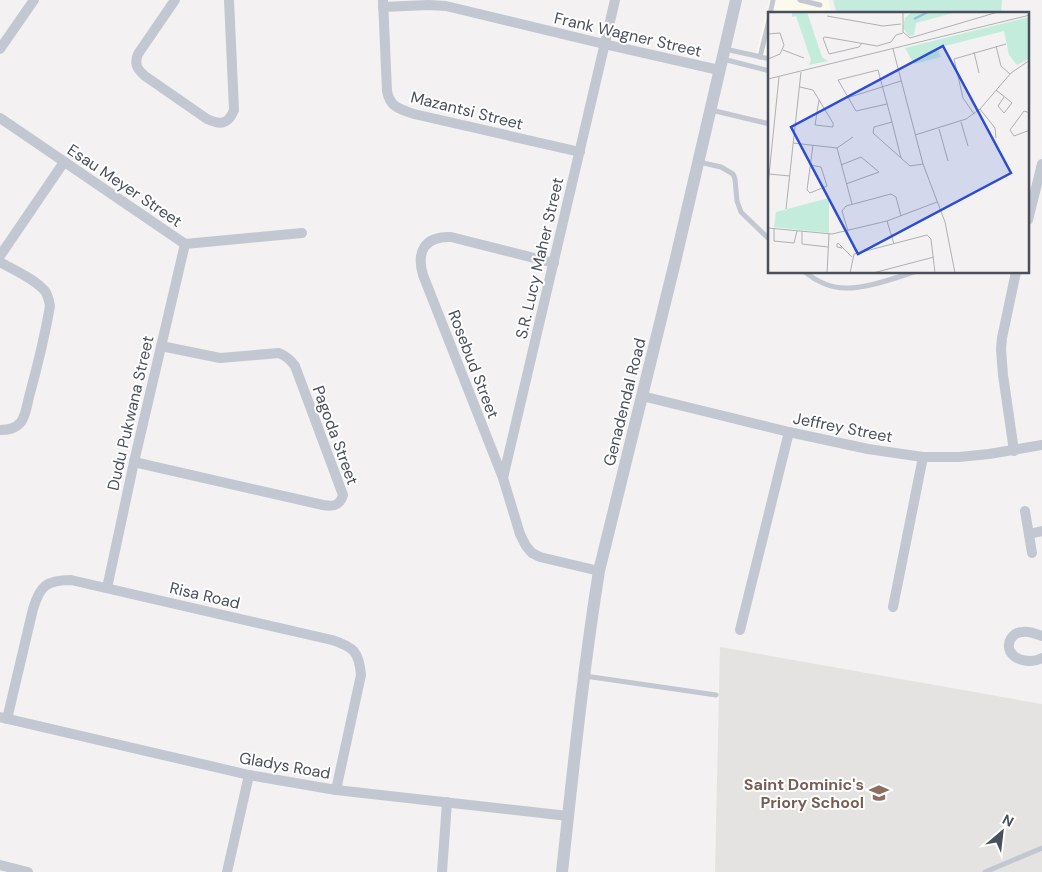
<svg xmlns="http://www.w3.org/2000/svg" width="1042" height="872" viewBox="0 0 1042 872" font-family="'DM Sans',sans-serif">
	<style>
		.commercial { fill: #fbfaed }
		.education { fill: #e4e3e2 }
		.green { fill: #c4ecdd }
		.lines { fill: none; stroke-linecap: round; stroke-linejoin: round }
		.service { stroke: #c3c7d1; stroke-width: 5 }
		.minor { stroke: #c3c7d1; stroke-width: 10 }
		.tertiary { stroke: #c3c7d1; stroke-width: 12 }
		.labels { text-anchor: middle; stroke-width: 4; stroke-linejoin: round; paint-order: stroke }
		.street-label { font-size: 16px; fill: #4a4f5c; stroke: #fff }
		.education-label { font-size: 16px; font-weight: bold; fill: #785e54; stroke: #fff; text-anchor: end }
		.inset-river { fill: none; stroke: #95c1e4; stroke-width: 2.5 }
		.inset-road { fill: none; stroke: #afb0b5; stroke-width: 1 }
		.view { fill: #2b4cd3; fill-opacity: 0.15; stroke: #2b4cd3; stroke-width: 2.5 }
		.inset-edge { fill: none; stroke: #4a4f5c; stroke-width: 2.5 }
	</style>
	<rect width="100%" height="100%" fill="#f3f1f1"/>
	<polygon class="commercial" points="769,0 828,0 832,14 770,14 769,57 756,54"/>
	<polygon class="education" points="720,647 1042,704 1042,872 715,872"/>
	<polygon class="green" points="833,0 1002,0 1001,14 837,14"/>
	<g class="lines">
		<g class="service">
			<polyline points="800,0 820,5"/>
			<polyline points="770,14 773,0"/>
			<polyline points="725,49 770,59"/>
			<polyline points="760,57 770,16"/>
			<polyline points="723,59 770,71"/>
			<polyline points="711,110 770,124"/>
			<polyline points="699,162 721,167 733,174 735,179 737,201 741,212 770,240"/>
			<path d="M805 272C816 281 831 288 845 288 865 289 895 278 914 272"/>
			<polyline points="585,676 716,695"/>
			<polyline points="985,872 1042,848"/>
		</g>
		<g class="minor">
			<path d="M175 0 138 54C134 64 137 69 145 76L207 119C220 125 228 125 234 110L229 0"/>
			<path d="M383 0 387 91C390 107 399 109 414 114L580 152"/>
			<polyline points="383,7 428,5 446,6 604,44 719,70"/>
			<polyline points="0,49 34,0"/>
			<polyline points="0,118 185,244 302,233"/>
			<polyline points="1028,220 1042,164"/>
			<polyline points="0,256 64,162"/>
			<path d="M0 262C14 270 35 279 45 291 48 295 49 301 50 306 45 335 37 368 29 397 27 405 26 415 21 422 15 429 8 430 0 430"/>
			<path d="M554 263 451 237C425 236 416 251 423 275L503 478 520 534 526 546 532 553 540 557 599 571"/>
			<polyline points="642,396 789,432 868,449 923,457 959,457 989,454 1042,445"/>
			<polyline points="1014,451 1003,375 1001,349 1002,338 1016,272"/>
			<path d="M134 462 323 505C333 507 340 506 343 495L295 366C290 359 286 356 279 353L220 358 161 346"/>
			<polyline points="503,478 615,0"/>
			<polyline points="1025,511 1032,553"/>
			<polyline points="1029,534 1042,531"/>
			<polyline points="107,588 134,462 185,244"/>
			<polyline points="893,607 923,457"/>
			<polyline points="740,630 789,432"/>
			<path d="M1042 636C1036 634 1029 631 1023 632 1013 632 1006 642 1010 651 1016 662 1033 663 1042 658"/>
			<polyline points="0,717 249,775 336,790 568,816"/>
			<path d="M7 719 33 609C40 586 46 580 71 580L332 640C354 647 359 652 361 675L336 790"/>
			<polyline points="0,865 28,872"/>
			<polyline points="227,872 249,775"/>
			<polyline points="442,872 447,802"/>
		</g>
		<path class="tertiary" d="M562 872C573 771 583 671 599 571L675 262 736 0"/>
	</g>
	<defs>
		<symbol id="school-bare" viewBox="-9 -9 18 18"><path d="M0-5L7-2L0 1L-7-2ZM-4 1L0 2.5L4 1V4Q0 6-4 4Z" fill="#8d6e63" stroke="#fff" stroke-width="2.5" paint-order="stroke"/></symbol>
	</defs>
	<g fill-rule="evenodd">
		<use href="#school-bare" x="865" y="779" width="28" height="28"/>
	</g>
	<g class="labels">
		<g class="street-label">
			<text transform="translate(628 34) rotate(13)" y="6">Frank Wagner Street</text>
			<text transform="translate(467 110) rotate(14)" y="6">Mazantsi Street</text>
			<text transform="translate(125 185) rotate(34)" y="6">Esau Meyer Street</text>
			<text transform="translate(539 258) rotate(-77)" y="6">S.R. Lucy Maher Street</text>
			<text transform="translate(474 364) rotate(69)" y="6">Rosebud Street</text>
			<text transform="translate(624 402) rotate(-76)" y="6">Genadendal Road</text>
			<text transform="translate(130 413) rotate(-77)" y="6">Dudu Pukwana Street</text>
			<text transform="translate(843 427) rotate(11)" y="6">Jeffrey Street</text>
			<text transform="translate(336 435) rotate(70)" y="6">Pagoda Street</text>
			<text transform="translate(205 595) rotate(13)" y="6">Risa Road</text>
			<text transform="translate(285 765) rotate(10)" y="6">Gladys Road</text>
		</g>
		<g class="education-label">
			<text x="864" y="790">Saint Dominic's<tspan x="864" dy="18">Priory School</tspan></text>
		</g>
	</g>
	<g transform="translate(768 12)">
		<rect width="261" height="261" fill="#f3f1f1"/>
		<path d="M24 0H39L54 45 60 49 41 53 43 48 28 4 24 5ZM144 0H189L148 11 146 23 141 24 135 16 137 6ZM261 5V47L249 53 241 43 236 19 169 36 173 45 146 52 137 36ZM61 186V221L6 215 8 200Z" fill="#c4ecdd"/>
		<path class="inset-river" d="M146 7 160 0"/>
		<path class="inset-road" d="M135 0V20L142 26 230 0M59 4 115 14 133 12M0 22 12 21 16 33 12 42 0 47M94 31 91 35 61 42 55 26 57 25 109 34 123 30 128 23 135 21M228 34 233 54 242 62M125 37 155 152 177 210 187 261M15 38 36 46M206 40 211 61M0 67 262 3M32 75 45 78 65 111V115L47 113 51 88M228 78 243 90 244 91 236 101 230 94 236 85M79 86 133 69M119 92 88 99 70 68 110 58 124 110 133 146M212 97 227 116 228 126M262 101 256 99 242 118 246 124 262 118M206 102 195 86 186 47 238 32M124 110 106 115 105 121 142 154 155 152M193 110 200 134M171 117 180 149M147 123 198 107 212 97 243 61 262 48M25 131 69 136 85 125M69 136 84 192M42 153 53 155 59 174 42 181 39 178 45 133M73 153 93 145 111 160 78 172M1 162 22 164M0 173 11 65M18 197 33 60M119 209 126 232M0 216 64 222 119 209 169 190M6 216V229L26 231 29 219M34 219V232L60 235M80 219 74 199 78 194 123 182 128 185 133 204M74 236 69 235V232L70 231 84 245M59 261 61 222M82 261 86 242 159 223 163 227 167 261M105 261 166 245"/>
		<path class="view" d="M175 34 243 161 90 242 23 115Z"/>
		<rect width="261" height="261" class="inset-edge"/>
	</g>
	<g transform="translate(1002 832) rotate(28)" stroke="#ffffff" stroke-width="4" paint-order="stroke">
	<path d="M0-4L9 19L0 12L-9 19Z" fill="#4a4f5c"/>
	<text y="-8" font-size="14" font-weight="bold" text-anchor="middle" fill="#4a4f5c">N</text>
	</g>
</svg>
